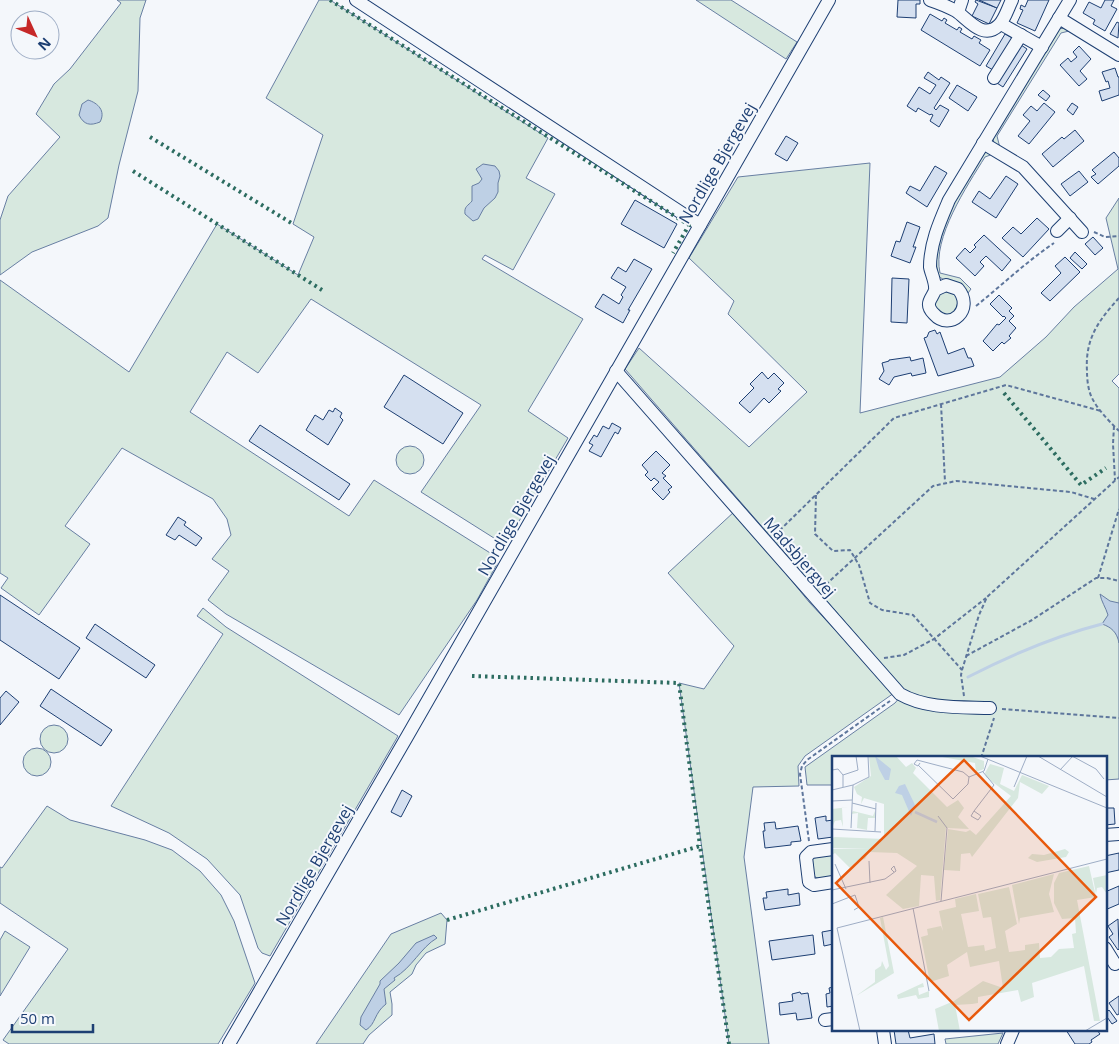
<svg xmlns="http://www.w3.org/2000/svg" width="1119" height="1044" viewBox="0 0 1119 1044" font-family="'Open Sans',sans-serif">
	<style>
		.green { fill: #d7e8df; stroke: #687fa3 }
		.water { fill: #bed0e5; stroke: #687fa3 }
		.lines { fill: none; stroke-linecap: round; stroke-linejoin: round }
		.stream { stroke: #bed0e5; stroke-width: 3 }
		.building { fill: #d5e0f0; stroke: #1d3f73 }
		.minor-casing { stroke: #1d3f73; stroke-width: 14 }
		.path { stroke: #5e769c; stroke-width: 2; stroke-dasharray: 4 2.5; stroke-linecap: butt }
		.minor { stroke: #f4f7fb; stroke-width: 12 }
		.hedge { stroke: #2c6c60; stroke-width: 4; stroke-dasharray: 2.5 4; stroke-linecap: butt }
		.labels { text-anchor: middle; stroke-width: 4; stroke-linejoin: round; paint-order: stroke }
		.street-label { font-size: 16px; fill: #1d3f73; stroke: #f4f7fb }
		.inset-river { fill: none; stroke: #bed0e5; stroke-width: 2.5 }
		.inset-road { fill: none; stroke: #9eadc5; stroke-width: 1 }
		.view { fill: #e8590c; fill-opacity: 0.15; stroke: #e8590c; stroke-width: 2.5 }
		.inset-edge { fill: none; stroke: #1d3f73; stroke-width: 2.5 }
	</style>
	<rect width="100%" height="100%" fill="#f4f7fb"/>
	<g class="green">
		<polygon points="117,0 146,0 140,18 138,91 119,165 108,218 98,226 32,252 0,275 0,220 8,196 60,137 36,114 54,84 70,69 121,3"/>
		<polygon points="319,0 330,0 548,138 526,178 555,194 513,270 485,255 482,259 583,319 528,411 568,438 505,545 421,492 481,405 311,299 258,373 227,352 190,412 349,516 374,480 495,556 497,564 477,600 399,715 226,614 208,600 229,571 212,559 231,535 227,519 213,499 122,448 65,526 90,544 39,615 1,588 8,578 0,573 0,280 129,372 217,224 298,275 314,237 293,224 323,135 266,98"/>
		<polygon points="696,0 731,0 797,42 786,59"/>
		<polygon points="1065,28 1069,31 1061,33 997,136 1000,148 994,144 993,138 1058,29"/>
		<path d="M989 152 993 154 985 157C967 186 932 238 940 273L960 278 971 289 968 293C956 276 950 285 938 276 929 233 963 188 983 153Z"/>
		<polygon points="870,163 860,413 1000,377 1046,337 1074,307 1118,269 1106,218 1119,198 1119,374 1112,381 1119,388 1119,779 1105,780 1105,758 833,758 833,785 807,785 805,767 895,703 905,691 625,369 639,348 749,447 807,392 728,314 734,301 689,258 738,177"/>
		<polygon points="943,290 955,293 959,304 953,314 945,315 936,308 934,300"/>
		<circle cx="410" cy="460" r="14"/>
		<polygon points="735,511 809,602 894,693 805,756 798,766 799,786 753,787 744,857 769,1044 729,1044 679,683 704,689 734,646 668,573"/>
		<polygon points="203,608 226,627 398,736 270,956 262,953 258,948 240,895 207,859 169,833 111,806 223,634 197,616"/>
		<circle cx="54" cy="739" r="14"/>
		<circle cx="37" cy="762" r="14"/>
		<polygon points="47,806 70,820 145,840 172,850 200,871 221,895 234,921 255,983 218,1044 9,1044 3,1040 68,949 0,903 0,867 2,868"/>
		<polygon points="833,854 833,877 817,878 814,876 812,859 814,858"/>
		<polygon points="441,913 447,920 445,944 426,953 416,965 412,974 390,992 392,1004 392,1015 369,1035 363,1044 316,1044 391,934"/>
		<polygon points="5,931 30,947 0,996 0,940"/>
		<polygon points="1003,1033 998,1044 946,1044 945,1039"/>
	</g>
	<g class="water">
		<path d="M88 100C98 103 106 111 100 122 90 126 84 125 79 115L82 104Z"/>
		<path d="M483 164 495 166 499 171 500 176 498 183V192L495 198 484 208 478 219 473 221 465 214C464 206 468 206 472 201V186L479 183 482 179 476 169Z"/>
		<path d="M1100 594 1110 601 1119 603V643C1117 632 1111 627 1102 624L1108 615C1106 608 1101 601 1100 594Z"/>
		<path d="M434 935 437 938C421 947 412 968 394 978L395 980 384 989 386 1004C374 1013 376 1024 366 1030L360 1025 361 1017 380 984V981L399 963 416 943Z"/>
	</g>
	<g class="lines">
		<path class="stream" d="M968 677C1011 655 1055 636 1102 624"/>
	</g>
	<g class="building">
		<polygon points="898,0 920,0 920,4 916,4 916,18 897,17"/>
		<polygon points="976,0 997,8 989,24 972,16 978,4 975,2"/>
		<polygon points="979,0 1001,0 997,8"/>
		<polygon points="1028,0 1049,0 1035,31 1017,23 1023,10 1020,9 1021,5 1025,7"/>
		<polygon points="1105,0 1114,0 1111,6 1117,9 1105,31 1093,24 1095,20 1083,13 1089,2 1101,8"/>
		<polygon points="930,14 942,21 944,18 947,20 945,23 957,30 959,27 962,29 960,32 972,39 974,36 981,40 979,43 990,50 980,66 921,30"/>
		<polygon points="1117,22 1119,23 1118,38 1110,34"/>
		<polygon points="1005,34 1012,38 993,70 986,66"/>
		<polygon points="1021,45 1027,49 1003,87 997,83"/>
		<polygon points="1079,46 1091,59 1080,71 1087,79 1079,86 1060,65 1068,58 1071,62 1077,57 1073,52"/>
		<polygon points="1115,68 1118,77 1119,77 1119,95 1102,101 1099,91 1110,88 1108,81 1106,82 1102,72"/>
		<polygon points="928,72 939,80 941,77 950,83 934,108 936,110 940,105 949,110 939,127 930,121 933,115 931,114 930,115 918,108 916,112 907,106 919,87 930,94 936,85 924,78"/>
		<polygon points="957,85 977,97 968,111 949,98"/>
		<polygon points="1043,90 1050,96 1046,101 1038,95"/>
		<polygon points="1044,103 1055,112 1029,144 1018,136 1030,121 1023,115 1031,106 1037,111"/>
		<polygon points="1072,103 1078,107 1073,115 1067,110"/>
		<polygon points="1075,130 1084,141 1053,167 1042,154 1062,137 1064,139"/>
		<polygon points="786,136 798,143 787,161 775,154"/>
		<polygon points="1114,152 1119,158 1119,166 1098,184 1091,177 1096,174 1092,170"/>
		<polygon points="935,166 947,173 927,207 906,193 910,186 920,191"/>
		<polygon points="1079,171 1088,182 1070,196 1061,184"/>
		<polygon points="1006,176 1018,184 996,218 972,202 979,191 990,199"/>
		<polygon points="635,200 677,224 664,248 621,224"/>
		<polygon points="1037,218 1049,229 1023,257 1002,238 1013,227 1021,234"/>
		<polygon points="907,222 920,227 913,247 916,247 910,263 891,256 896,241 900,242"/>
		<polygon points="984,235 1011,260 1002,271 986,256 980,262 984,266 975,276 956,258 965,248 970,253 976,247 974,245"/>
		<polygon points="1093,237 1103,248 1095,255 1085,244"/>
		<polygon points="1075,252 1087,264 1082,269 1070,258"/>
		<polygon points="1065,257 1080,272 1050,301 1041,293 1061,273 1055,266"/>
		<polygon points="634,259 652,269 628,310 630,310 623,323 595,307 603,294 619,304 623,297 621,295 626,287 611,278 618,267 626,272"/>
		<polygon points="892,278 909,279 907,323 891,322"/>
		<polygon points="999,295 1012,308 1009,311 1014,316 1009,321 1016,328 1009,336 1011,338 1004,344 1002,342 993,351 983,341 997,324 999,325 1006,318 1004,316 1003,317 990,304"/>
		<polygon points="935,330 937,334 940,332 948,354 964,348 968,358 971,358 974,366 938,376 924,338 927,337 929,332"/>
		<polygon points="910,357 911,361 923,358 926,373 912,376 911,373 894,377 889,385 879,379 884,371 882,363 889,361 889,360"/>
		<polygon points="762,372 768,379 774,373 784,383 778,389 781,391 769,403 764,398 750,413 739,403 754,388 750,384"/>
		<polygon points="404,375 463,413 443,444 384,407"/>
		<polygon points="335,408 342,413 340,417 343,420 328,445 306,430 315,415 323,420 329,410 333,412"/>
		<polygon points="612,423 621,428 618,434 615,432 601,457 589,451 593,445 589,443 594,435 597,437 603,426 609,429"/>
		<polygon points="260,425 350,484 339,500 249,441"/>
		<polygon points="656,451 670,465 662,473 666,476 663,478 672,487 668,490 670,492 663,500 652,489 659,482 654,478 651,481 645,475 648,472 642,465"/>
		<polygon points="178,517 186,522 184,525 202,538 196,546 179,535 175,540 166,535"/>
		<polygon points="0,595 80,648 59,679 0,640"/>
		<polygon points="95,624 155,665 146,678 86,638"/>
		<polygon points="51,689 112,730 101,746 40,706"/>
		<polygon points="6,691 19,702 0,725 0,698"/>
		<polygon points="402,790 412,796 401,817 391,812"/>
		<polygon points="1105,808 1114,808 1115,824 1105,825"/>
		<polygon points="826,816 826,821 833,820 833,837 818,839 815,818"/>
		<polygon points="775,822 776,829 798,826 801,841 791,842 791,845 765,848 763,831 765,831 764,823"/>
		<polygon points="1119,853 1119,870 1105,873 1105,856"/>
		<polygon points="1119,886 1119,904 1105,910 1105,892"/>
		<polygon points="788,889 788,895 799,893 800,905 765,910 763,898 767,898 766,892"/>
		<polygon points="1118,919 1119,949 1118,950 1109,937 1113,934 1108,926"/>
		<polygon points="833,930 833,944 824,946 822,932"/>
		<polygon points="813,935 815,954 772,960 769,941"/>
		<polygon points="833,987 833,1006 827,1007 826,994 830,993 829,988"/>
		<polygon points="800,992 801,994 808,993 812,1018 797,1020 796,1013 780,1015 779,1003 793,1001 792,994"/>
		<polygon points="1119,996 1119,1014 1117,1015 1109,1003"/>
		<polygon points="1109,1010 1117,1021 1112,1024 1105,1014"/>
		<polygon points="894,1030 908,1030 910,1038 934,1034 935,1044 896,1044"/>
		<polygon points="1066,1030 1097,1030 1100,1034 1091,1040 1092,1042 1089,1044 1075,1044"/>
	</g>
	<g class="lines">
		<defs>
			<g id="minor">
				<polyline points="356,0 700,225"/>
				<path d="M930 0C939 3 947 6 956 11 968 19 983 41 999 25 1005 19 1008 8 1012 0"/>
				<polyline points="958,12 962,0"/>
				<polyline points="1059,18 1119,55"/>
				<polyline points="1001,24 1042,47"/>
				<polyline points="994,78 1021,35"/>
				<polyline points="983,143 1023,167 1082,232"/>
				<polyline points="1057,231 1070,218"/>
				<path d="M935 290 946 285 958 289C975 309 950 332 934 314 923 303 933 298 935 290 936 283 931 273 930 267 930 243 940 221 949 200L1070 0"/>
				<path d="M616 371 900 694C926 709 960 707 990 708"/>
				<polyline points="1105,835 1119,834"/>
				<polyline points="833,849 811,852 806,857 809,882 814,885 833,882"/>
				<polyline points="1105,948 1115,964"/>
				<polyline points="825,1020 833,1019"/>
				<polyline points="883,1030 885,1044"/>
				<polyline points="229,1044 408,735 829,0"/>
				<polyline points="1007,1044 1013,1030"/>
			</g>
		</defs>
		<use href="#minor" class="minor-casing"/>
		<g class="path">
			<polyline points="1094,232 1105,237 1119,236"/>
			<path d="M1119 298C1098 321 1085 339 1087 371 1087 379 1088 390 1092 398 1098 410 1109 421 1119 431"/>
			<path d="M976 306C1002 285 1026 262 1054 243"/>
			<polyline points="941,404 945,482"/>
			<polyline points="1114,426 1113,444 1115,480"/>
			<polyline points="816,495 815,534 833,551 850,550 859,565 870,603 882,610 913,615 962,670"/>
			<polyline points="775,535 894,418 1006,385 1101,411"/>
			<polyline points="1098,578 1119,509"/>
			<polyline points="821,589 933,486 956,481 1071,492 1094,499"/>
			<polyline points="966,656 1032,620 1096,578 1107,578 1119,581"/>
			<polyline points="884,658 904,655 934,639 986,598"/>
			<polyline points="964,696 961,675 962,670 979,615 987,597 1119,477"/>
			<polyline points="1002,709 1119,718"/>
			<polyline points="981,758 994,718"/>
			<polyline points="809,841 800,774 802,766 807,760 890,701"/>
		</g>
		<use href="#minor" class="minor"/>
		<g class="hedge">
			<polyline points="330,0 689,225 673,253"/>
			<polyline points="150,137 293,224"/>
			<polyline points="133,171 322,290"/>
			<polyline points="1004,393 1081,485 1106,468"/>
			<polyline points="472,676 679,683 700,846"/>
			<polyline points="447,920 700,846 729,1044"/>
		</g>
	</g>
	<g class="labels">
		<g class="street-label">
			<text transform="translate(717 163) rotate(-60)" y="6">Nordlige Bjergevej</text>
			<text transform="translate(516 515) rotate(-60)" y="6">Nordlige Bjergevej</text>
			<text transform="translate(800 557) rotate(49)" y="6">Madsbjergvej</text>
			<text transform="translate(314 865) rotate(-60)" y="6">Nordlige Bjergevej</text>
		</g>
	</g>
	<g transform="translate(832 756)">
		<rect width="275" height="275" fill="#f4f7fb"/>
		<path d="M37 0H64L74 11 80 7 84 12 81 17 115 51 126 44 132 52 126 61 137 73 114 72 108 144 104 145 102 120 89 119 87 150 71 153 54 139 85 110 65 97 37 96 33 103 25 105 18 112 3 97 0 99V93H38L0 92V82L3 81 52 83V48L32 42 29 48 30 41 25 38 22 31 39 20ZM105 0H138L152 5V13L144 16 143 7ZM158 8 172 12 168 28 182 35 190 19 217 30 210 38 188 26 186 42 140 101 138 97 129 98 128 115 112 114 116 73 134 76 138 74 144 79 179 40 154 21 153 17ZM17 51 10 52 11 71 9 64 3 65 0 72V53ZM21 55 41 60 43 55V62H36L35 74 25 72 26 57 19 58ZM233 93 237 96 234 101 205 106 196 102 200 98 212 99ZM257 110 264 141 245 144 268 265H262L252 210 200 227 202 241 189 246 186 234 146 241V247L140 248 123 249 128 275H107L103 253 122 245 151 225 171 232 167 205 138 211 135 196 115 209 117 220 98 226 89 181 96 179 95 173 109 170 111 175 107 155 124 151 123 143 144 138 147 155 129 158 136 191 152 189 153 195 164 192 159 161 151 162 146 138 177 131 185 168 173 175 177 196 193 194V189L207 187 208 202 219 201 227 193 242 192 240 178 244 177 243 162 230 163 222 147V127L227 117ZM222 118 217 138 222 156 188 162 187 168 180 129ZM275 119V138L270 131 265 132 264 138 261 122ZM51 161 62 217 24 240 43 226V214L49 210 50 205 54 214 57 210 48 162ZM91 227 92 231 86 232 87 239 97 235V241L86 243 84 239 66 243 65 239Z" fill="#d7e8df"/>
		<path d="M43 0 59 13 57 24H53L47 13ZM73 28 83 49 79 60 70 39 63 37 67 30Z" fill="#bed0e5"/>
		<path class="inset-river" d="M83 56 105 66"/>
		<path class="inset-road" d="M148 0 275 52M206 0 275 41M240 0 264 13 272 23M86 9 121 43 136 28 137 21 131 16 85 4 82 8 86 10 88 7M0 14 6 13 11 19V31M228 14 241 0M11 19 26 14 24 0M137 21 152 15 156 3M182 31 195 0M0 34 21 29 37 21 36 0M0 45 20 44M20 47 44 53M142 55 149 60 146 64 139 60 142 55 162 29 151 16M106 60 115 72 109 145M19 72 21 29M0 73 49 76M43 75 44 47M37 105 38 127M3 108 14 133M0 134 53 123 64 115 62 110 59 113 62 116M0 148 23 139 27 151 22 154M81 152 97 235M28 275 5 172 275 103M253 275 275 262"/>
		<path class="view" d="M132 4 264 141 137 264 4 127Z"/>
		<rect width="275" height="275" class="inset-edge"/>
	</g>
	<g transform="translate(35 35) rotate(134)"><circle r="24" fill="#f4f7fb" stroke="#9eadc5"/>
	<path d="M0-4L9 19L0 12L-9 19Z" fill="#c62828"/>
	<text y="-8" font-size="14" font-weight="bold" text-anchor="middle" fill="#1d3f73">N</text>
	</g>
	<path d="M12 1024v8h81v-8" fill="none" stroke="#1d3f73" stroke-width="2.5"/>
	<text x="20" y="1024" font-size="15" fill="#1d3f73" stroke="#f4f7fb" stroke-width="4" paint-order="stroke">50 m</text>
</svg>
